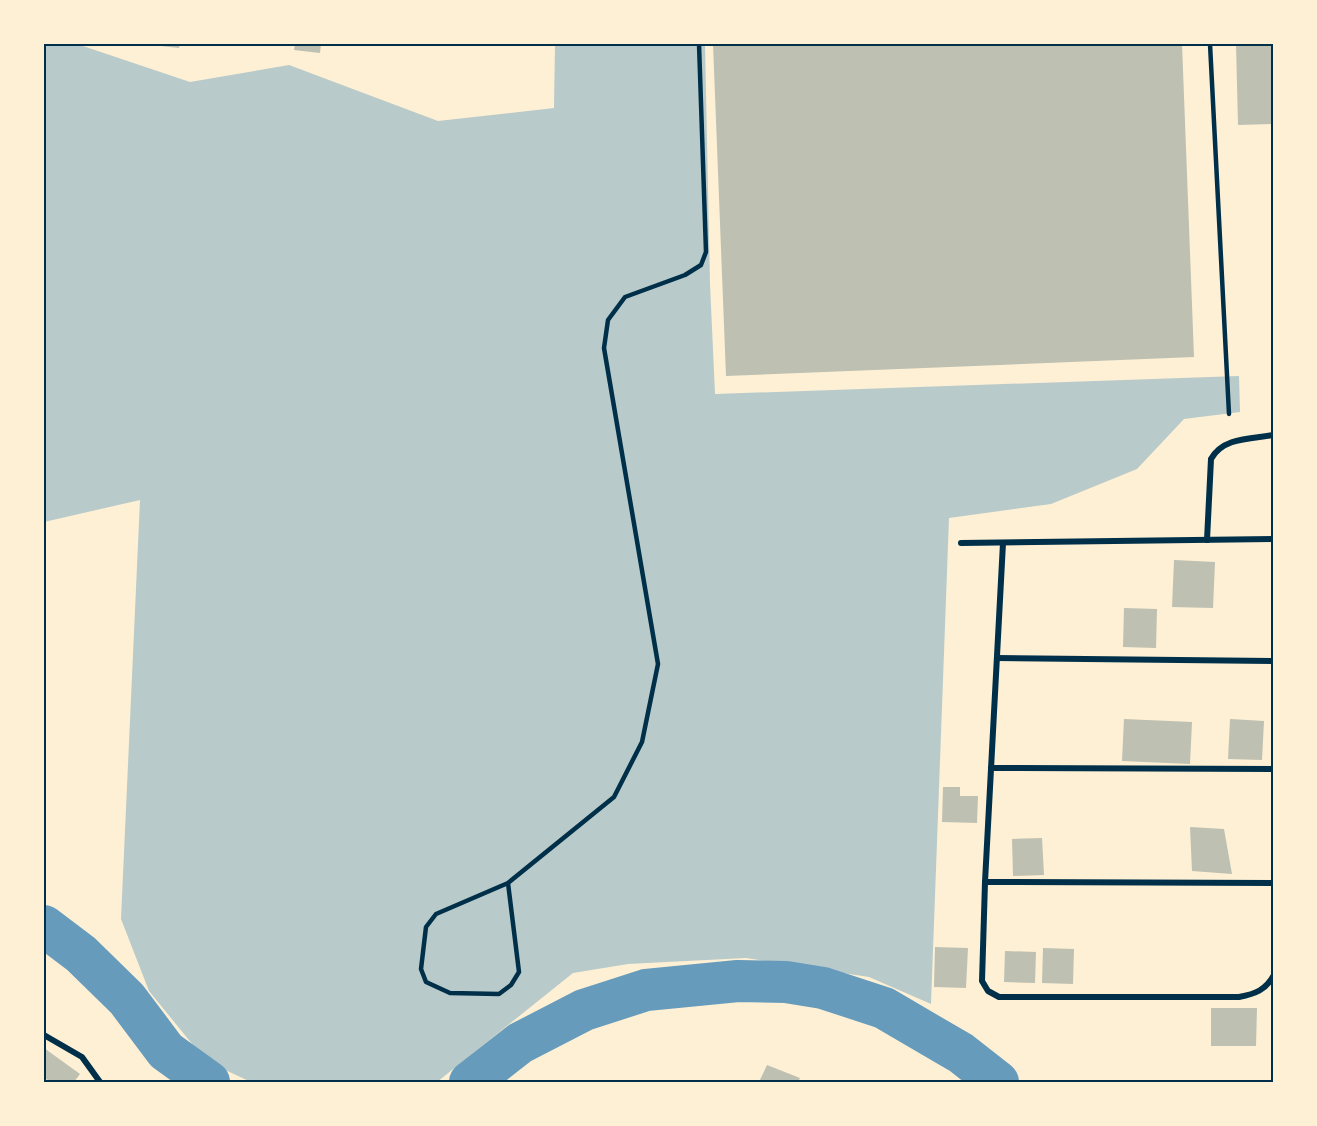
<svg xmlns="http://www.w3.org/2000/svg" width="1317" height="1126" viewBox="0 0 1317 1126" font-family="Rubik,sans-serif">
	<style>
		.green { fill: #b9caca }
		.lines { fill: none; stroke-linecap: round; stroke-linejoin: round }
		.river { stroke: #669bbc; stroke-width: 42 }
		.building { fill: #bec0b2 }
		.service { stroke: #003049; stroke-width: 4.5 }
		.minor { stroke: #003049; stroke-width: 6 }
		.neatline { fill: none; stroke: #003049; stroke-width: 2 }
	</style>
	<rect width="100%" height="100%" fill="#fdf0d5"/>
	<polygon class="green" points="44,44 77,44 190,82 289,65 438,121 554,108 555,44 705,44 710,284 715,394 1239,376 1240,412 1184,419 1137,469 1051,504 949,518 931,1004 869,977 746,958 628,964 573,973 437,1082 251,1082 206,1061 149,991 121,919 140,500 44,522"/>
	<g class="lines">
		<g class="river">
			<polyline points="44,926 81,954 127,999 166,1051 209,1082"/>
			<polyline points="470,1082 520,1043 584,1010 646,990 738,981 786,982 823,988 884,1008 961,1053 998,1082"/>
		</g>
	</g>
	<g class="building">
		<polygon points="152,44 180,44 179,48 152,45"/>
		<polygon points="295,44 321,44 320,53 294,50"/>
		<polygon points="713,44 1182,44 1194,357 726,376"/>
		<polygon points="1236,44 1274,44 1274,124 1238,125"/>
		<polygon points="1174,560 1215,562 1213,608 1172,607"/>
		<polygon points="1124,608 1157,609 1156,648 1123,647"/>
		<polygon points="1124,719 1192,722 1190,764 1122,761"/>
		<polygon points="1230,719 1264,721 1262,760 1228,759"/>
		<polygon points="943,787 960,787 960,796 978,796 977,823 942,822"/>
		<polygon points="1190,827 1224,829 1232,874 1192,871"/>
		<polygon points="1042,838 1044,875 1013,876 1012,839"/>
		<polygon points="935,947 968,948 966,988 934,987"/>
		<polygon points="1043,948 1074,949 1073,984 1042,983"/>
		<polygon points="1005,951 1036,952 1035,983 1004,982"/>
		<polygon points="1211,1008 1257,1008 1256,1046 1211,1046"/>
		<polygon points="44,1048 80,1074 74,1082 50,1082 44,1077"/>
		<polygon points="767,1065 800,1078 798,1082 759,1082"/>
	</g>
	<g class="lines">
		<g class="service">
			<polyline points="1210,44 1229,414"/>
			<polyline points="508,883 519,972 511,985 499,994 450,993 426,982 421,969 426,927 436,914 508,883 614,797 642,742 658,664 604,348 608,320 625,297 685,275 701,265 706,252 699,44"/>
		</g>
		<g class="minor">
			<path d="M1207 540 1211 459C1223 437 1251 439 1274 435"/>
			<polyline points="961,543 1274,539"/>
			<path d="M1003 543 985 882 982 981 988 991 999 997H1239C1255 994 1266 990 1274 975"/>
			<polyline points="997,658 1274,661"/>
			<polyline points="991,768 1274,769"/>
			<polyline points="985,882 1274,883"/>
			<polyline points="44,1035 82,1057 100,1082"/>
		</g>
	</g>
	<rect width="1317" height="1126" fill="none" stroke="#fdf0d5" stroke-width="90"/>
	<rect x="45" y="45" width="1227" height="1036" class="neatline"/>
</svg>
